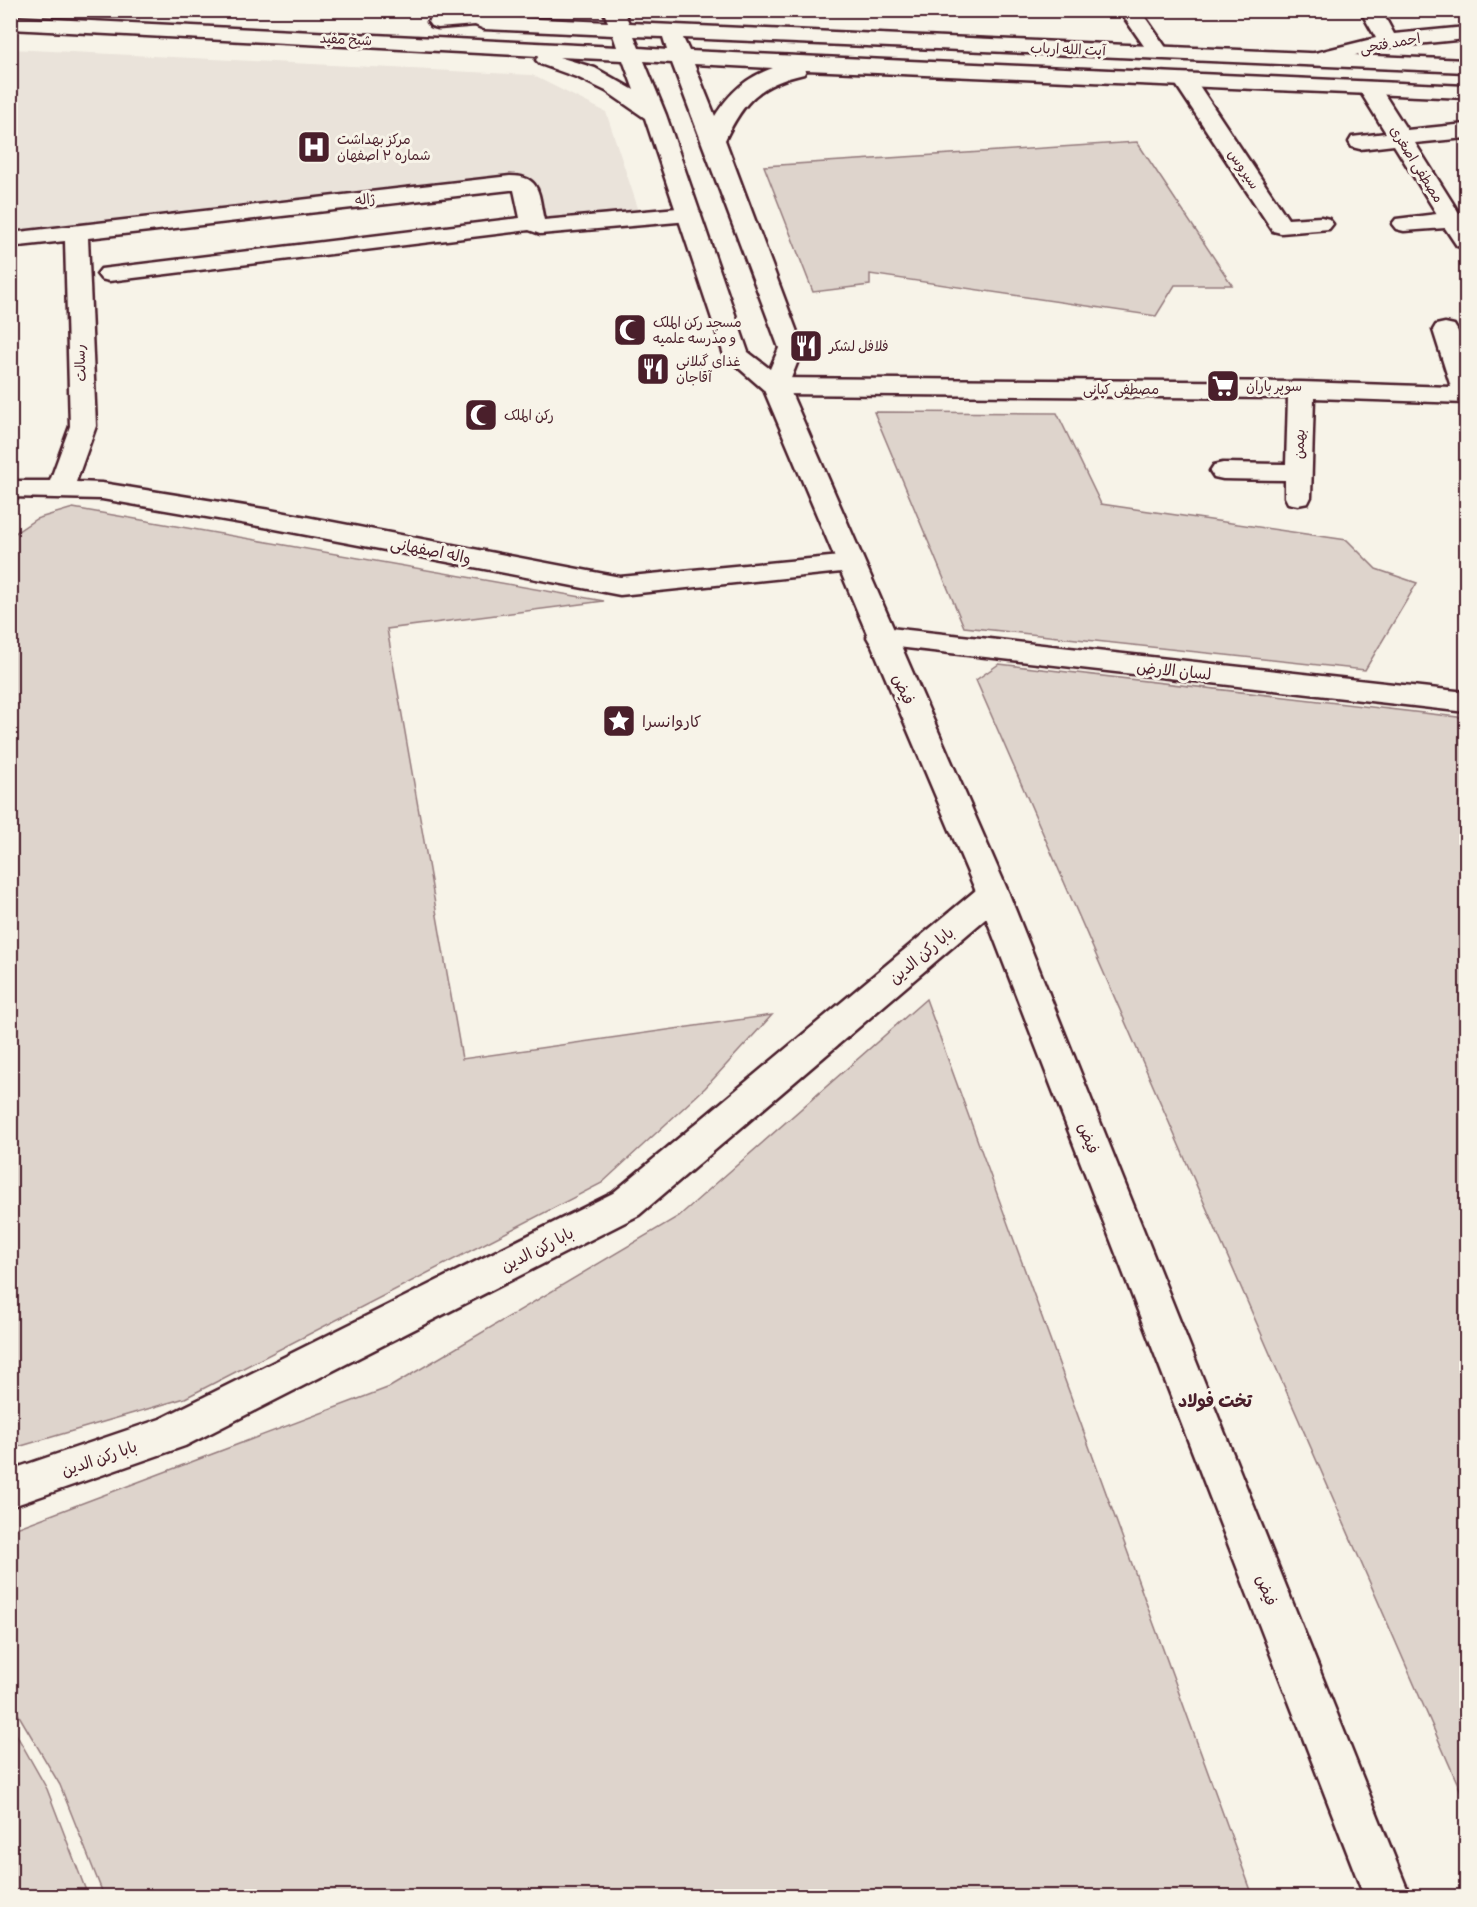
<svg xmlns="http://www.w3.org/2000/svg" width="1477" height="1907" viewBox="0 0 1477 1907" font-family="Pangolin,'Playpen Sans Arabic',sans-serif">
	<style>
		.built { fill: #eae3da }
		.green { fill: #ded4cc; stroke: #947a7c; stroke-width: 1.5 }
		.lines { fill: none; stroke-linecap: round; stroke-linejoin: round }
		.minor-casing { stroke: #4a1f2b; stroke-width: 5 }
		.major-casing { stroke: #4a1f2b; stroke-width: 5 }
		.minor { fill: #f7f3e8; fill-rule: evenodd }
		.major { fill: #f7f3e8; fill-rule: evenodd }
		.labels { text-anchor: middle; stroke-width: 6; stroke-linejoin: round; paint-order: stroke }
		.far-street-label { font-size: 14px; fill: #4a1f2b; stroke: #f7f3e8 }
		.far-poi-label { font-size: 14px; fill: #4a1f2b; stroke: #f7f3e8; text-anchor: start }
		.street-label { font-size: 16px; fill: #4a1f2b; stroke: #f7f3e8 }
		.poi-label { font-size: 16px; fill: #4a1f2b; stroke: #f7f3e8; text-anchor: start }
		.neighbourhood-label { font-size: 18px; font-weight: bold; fill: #4a1f2b; stroke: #f7f3e8 }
	</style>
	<rect width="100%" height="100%" fill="#f7f3e8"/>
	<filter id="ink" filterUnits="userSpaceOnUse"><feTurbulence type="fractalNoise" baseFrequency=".0167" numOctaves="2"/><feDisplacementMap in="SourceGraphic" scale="12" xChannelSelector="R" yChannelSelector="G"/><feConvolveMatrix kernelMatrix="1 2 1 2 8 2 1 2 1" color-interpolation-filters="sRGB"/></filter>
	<g filter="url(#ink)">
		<polygon class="built" points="11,49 532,75 606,112 641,217 540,227 525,186 11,240"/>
		<g class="green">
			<polygon points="1137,142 1232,285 1175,285 1156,316 870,274 870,285 813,292 764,166"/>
			<polygon points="874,412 1057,413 1101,504 1347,540 1376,569 1417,583 1365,670 964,627"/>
			<polygon points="73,508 604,601 387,629 462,1059 772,1015 705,1088 602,1183 185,1398 11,1449 11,536 36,519"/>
			<polygon points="999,664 1466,718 1466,1803 976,680"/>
			<polygon points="926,999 1253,1896 104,1896 60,1785 11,1702 11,1530 390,1387 679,1216"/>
			<polygon points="11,1725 47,1789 88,1896 11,1896"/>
		</g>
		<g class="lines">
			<defs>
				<g id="minor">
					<polygon points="1119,10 1140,10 1169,52 1165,56 1158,58 1151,56"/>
					<polygon points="1360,10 1381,10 1394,34 1466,27 1466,39 1388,47 1314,65 1307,63 1303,59 1307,55 1376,38"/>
					<polygon points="1184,74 1192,75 1288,219 1321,217 1329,219 1333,224 1329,229 1281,233 1273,231 1173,80 1176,75"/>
					<polygon points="1369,82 1377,83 1407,130 1466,124 1466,138 1415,143 1459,213 1466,212 1466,248 1457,246 1445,228 1404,231 1396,229 1392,224 1396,219 1437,214 1394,145 1360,149 1352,147 1349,142 1352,137 1386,133 1358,88 1361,83"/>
					<path d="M510 176C542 176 538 195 544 220L689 207 697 209 701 214 697 219 689 221 540 234 529 230 109 281 101 279 97 274 101 269 520 218 514 190H510L88 238 96 426 76 482 102 483 270 510 620 577 851 555 861 558 865 564 861 570 620 595 270 528 102 499 10 497V481H50L70 426 65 241 10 247V233Z"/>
					<path d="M1445 323 1454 325C1470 348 1466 376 1466 403L1314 398 1311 497 1308 503 1298 505 1288 503 1285 497V480L1223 479 1214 477 1210 471 1214 465 1223 463 1286 464 1288 398 775 394 766 391 762 386 766 381 775 378 1301 382 1451 387 1433 330 1436 325Z"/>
					<polygon points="881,627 1466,692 1466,712 871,644 867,637 871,630"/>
					<polygon points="993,882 1004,885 1009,894 1004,903 639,1215 185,1446 10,1507 10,1470 160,1419 613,1193 982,885"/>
				</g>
				<path id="major" d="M603 10H623L629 23 1466 60V72L683 38 689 51 1466 86V98L806 70 804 74C760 84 744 100 725 140L803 348 788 386 1009 894 1410 1896H1364L977 894 764 390 724 355 645 118 606 91 579 78 540 64 536 60 539 56 10 29V17L617 47 613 35 484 29 475 25 438 28 431 26 428 22 431 18 438 16 507 11 514 13 516 18 608 22ZM634 36 663 37 667 50 639 48ZM559 57 623 60 634 90 595 68ZM644 61 672 63 779 348 770 369 748 352 666 115ZM694 64 773 68C747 77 730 92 715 116Z"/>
			</defs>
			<use href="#minor" class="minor-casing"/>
			<use href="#major" class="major-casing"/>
			<use href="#minor" class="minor"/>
			<use href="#major" class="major"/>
		</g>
	</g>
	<defs>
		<symbol id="hospital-square" viewBox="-11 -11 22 22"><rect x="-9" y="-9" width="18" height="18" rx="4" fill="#4a1f2b" stroke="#f7f3e8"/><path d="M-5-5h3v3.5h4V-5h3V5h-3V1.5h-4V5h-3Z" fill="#fff"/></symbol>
		<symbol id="mosque-square" viewBox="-11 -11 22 22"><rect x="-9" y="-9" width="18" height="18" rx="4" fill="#4a1f2b" stroke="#f7f3e8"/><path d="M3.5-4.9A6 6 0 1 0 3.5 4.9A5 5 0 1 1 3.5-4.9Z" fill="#fff"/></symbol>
		<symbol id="restaurant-square" viewBox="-11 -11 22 22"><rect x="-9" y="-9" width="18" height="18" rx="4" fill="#4a1f2b" stroke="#f7f3e8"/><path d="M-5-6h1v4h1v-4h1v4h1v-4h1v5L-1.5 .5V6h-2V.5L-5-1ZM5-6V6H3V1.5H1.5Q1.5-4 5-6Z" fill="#fff"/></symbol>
		<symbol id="supermarket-square" viewBox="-11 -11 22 22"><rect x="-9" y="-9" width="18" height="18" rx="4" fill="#4a1f2b" stroke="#f7f3e8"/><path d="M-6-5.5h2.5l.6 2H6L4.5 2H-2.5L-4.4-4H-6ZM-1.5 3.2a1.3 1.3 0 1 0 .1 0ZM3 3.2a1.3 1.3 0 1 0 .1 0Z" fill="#fff"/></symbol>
		<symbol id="sight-square" viewBox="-11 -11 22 22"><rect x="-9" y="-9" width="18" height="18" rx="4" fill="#4a1f2b" stroke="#f7f3e8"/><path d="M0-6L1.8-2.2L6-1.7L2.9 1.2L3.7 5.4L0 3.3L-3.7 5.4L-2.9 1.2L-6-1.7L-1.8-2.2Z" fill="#fff"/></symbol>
	</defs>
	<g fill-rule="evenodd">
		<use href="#hospital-square" x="295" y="128" width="38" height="38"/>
		<use href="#mosque-square" x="611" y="311" width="38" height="38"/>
		<use href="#restaurant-square" x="787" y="327" width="38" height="38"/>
		<use href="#restaurant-square" x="634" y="350" width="38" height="38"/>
		<use href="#supermarket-square" x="1204" y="367" width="38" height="38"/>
		<use href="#mosque-square" x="462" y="396" width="38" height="38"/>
		<use href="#sight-square" x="600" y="702" width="38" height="38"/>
	</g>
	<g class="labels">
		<g class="far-street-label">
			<text transform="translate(346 39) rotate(3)" y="5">شیخ مفید</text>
			<text transform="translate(1390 43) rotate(-10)" y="5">احمد فتحی</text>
			<text transform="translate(1068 49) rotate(2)" y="5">آیت الله ارباب</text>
			<text transform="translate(1417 164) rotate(58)" y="5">مصطفی اصغری</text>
			<text transform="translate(1244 169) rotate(56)" y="5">سیروس</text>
			<text transform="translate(365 199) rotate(-7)" y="5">ژاله</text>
			<text transform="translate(80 363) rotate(-92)" y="5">رسالت</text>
			<text x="1121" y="394">مصطفی کیانی</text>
			<text transform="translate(1299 444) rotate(-88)" y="5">بهمن</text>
		</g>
		<g class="far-poi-label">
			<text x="337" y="144">مرکز بهداشت<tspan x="337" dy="16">شماره ۲ اصفهان</tspan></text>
			<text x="653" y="327">مسجد رکن الملک<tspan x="653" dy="16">و مدرسه علمیه</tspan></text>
			<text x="829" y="351">فلافل لشکر</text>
			<text x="676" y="366">غذای گیلانی<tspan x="676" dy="16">آقاجان</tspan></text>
			<text x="1246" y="391">سوپر باران</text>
			<text x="504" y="420">رکن الملک</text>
		</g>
		<g class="street-label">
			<text transform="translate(431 550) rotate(11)" y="6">واله اصفهانی</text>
			<text transform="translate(1174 670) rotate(6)" y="6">لسان الارض</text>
			<text transform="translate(904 689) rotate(66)" y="6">فیض</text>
			<text transform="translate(921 955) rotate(-40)" y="6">بابا رکن الدین</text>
			<text transform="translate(1089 1138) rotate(69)" y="6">فیض</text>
			<text transform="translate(537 1249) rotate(-27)" y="6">بابا رکن الدین</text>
			<text transform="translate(99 1458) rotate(-19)" y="6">بابا رکن الدین</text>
			<text transform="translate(1267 1590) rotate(69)" y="6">فیض</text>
		</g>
		<g class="poi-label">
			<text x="642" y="727">کاروانسرا</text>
		</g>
		<g class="neighbourhood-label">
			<text x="1215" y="1407">تخت فولاد</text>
		</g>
	</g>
	<rect width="1477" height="1907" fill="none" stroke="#f7f3e8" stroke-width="36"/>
	<rect x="18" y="18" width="1441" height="1871" fill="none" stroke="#4a1f2b" stroke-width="2" filter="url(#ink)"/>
</svg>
